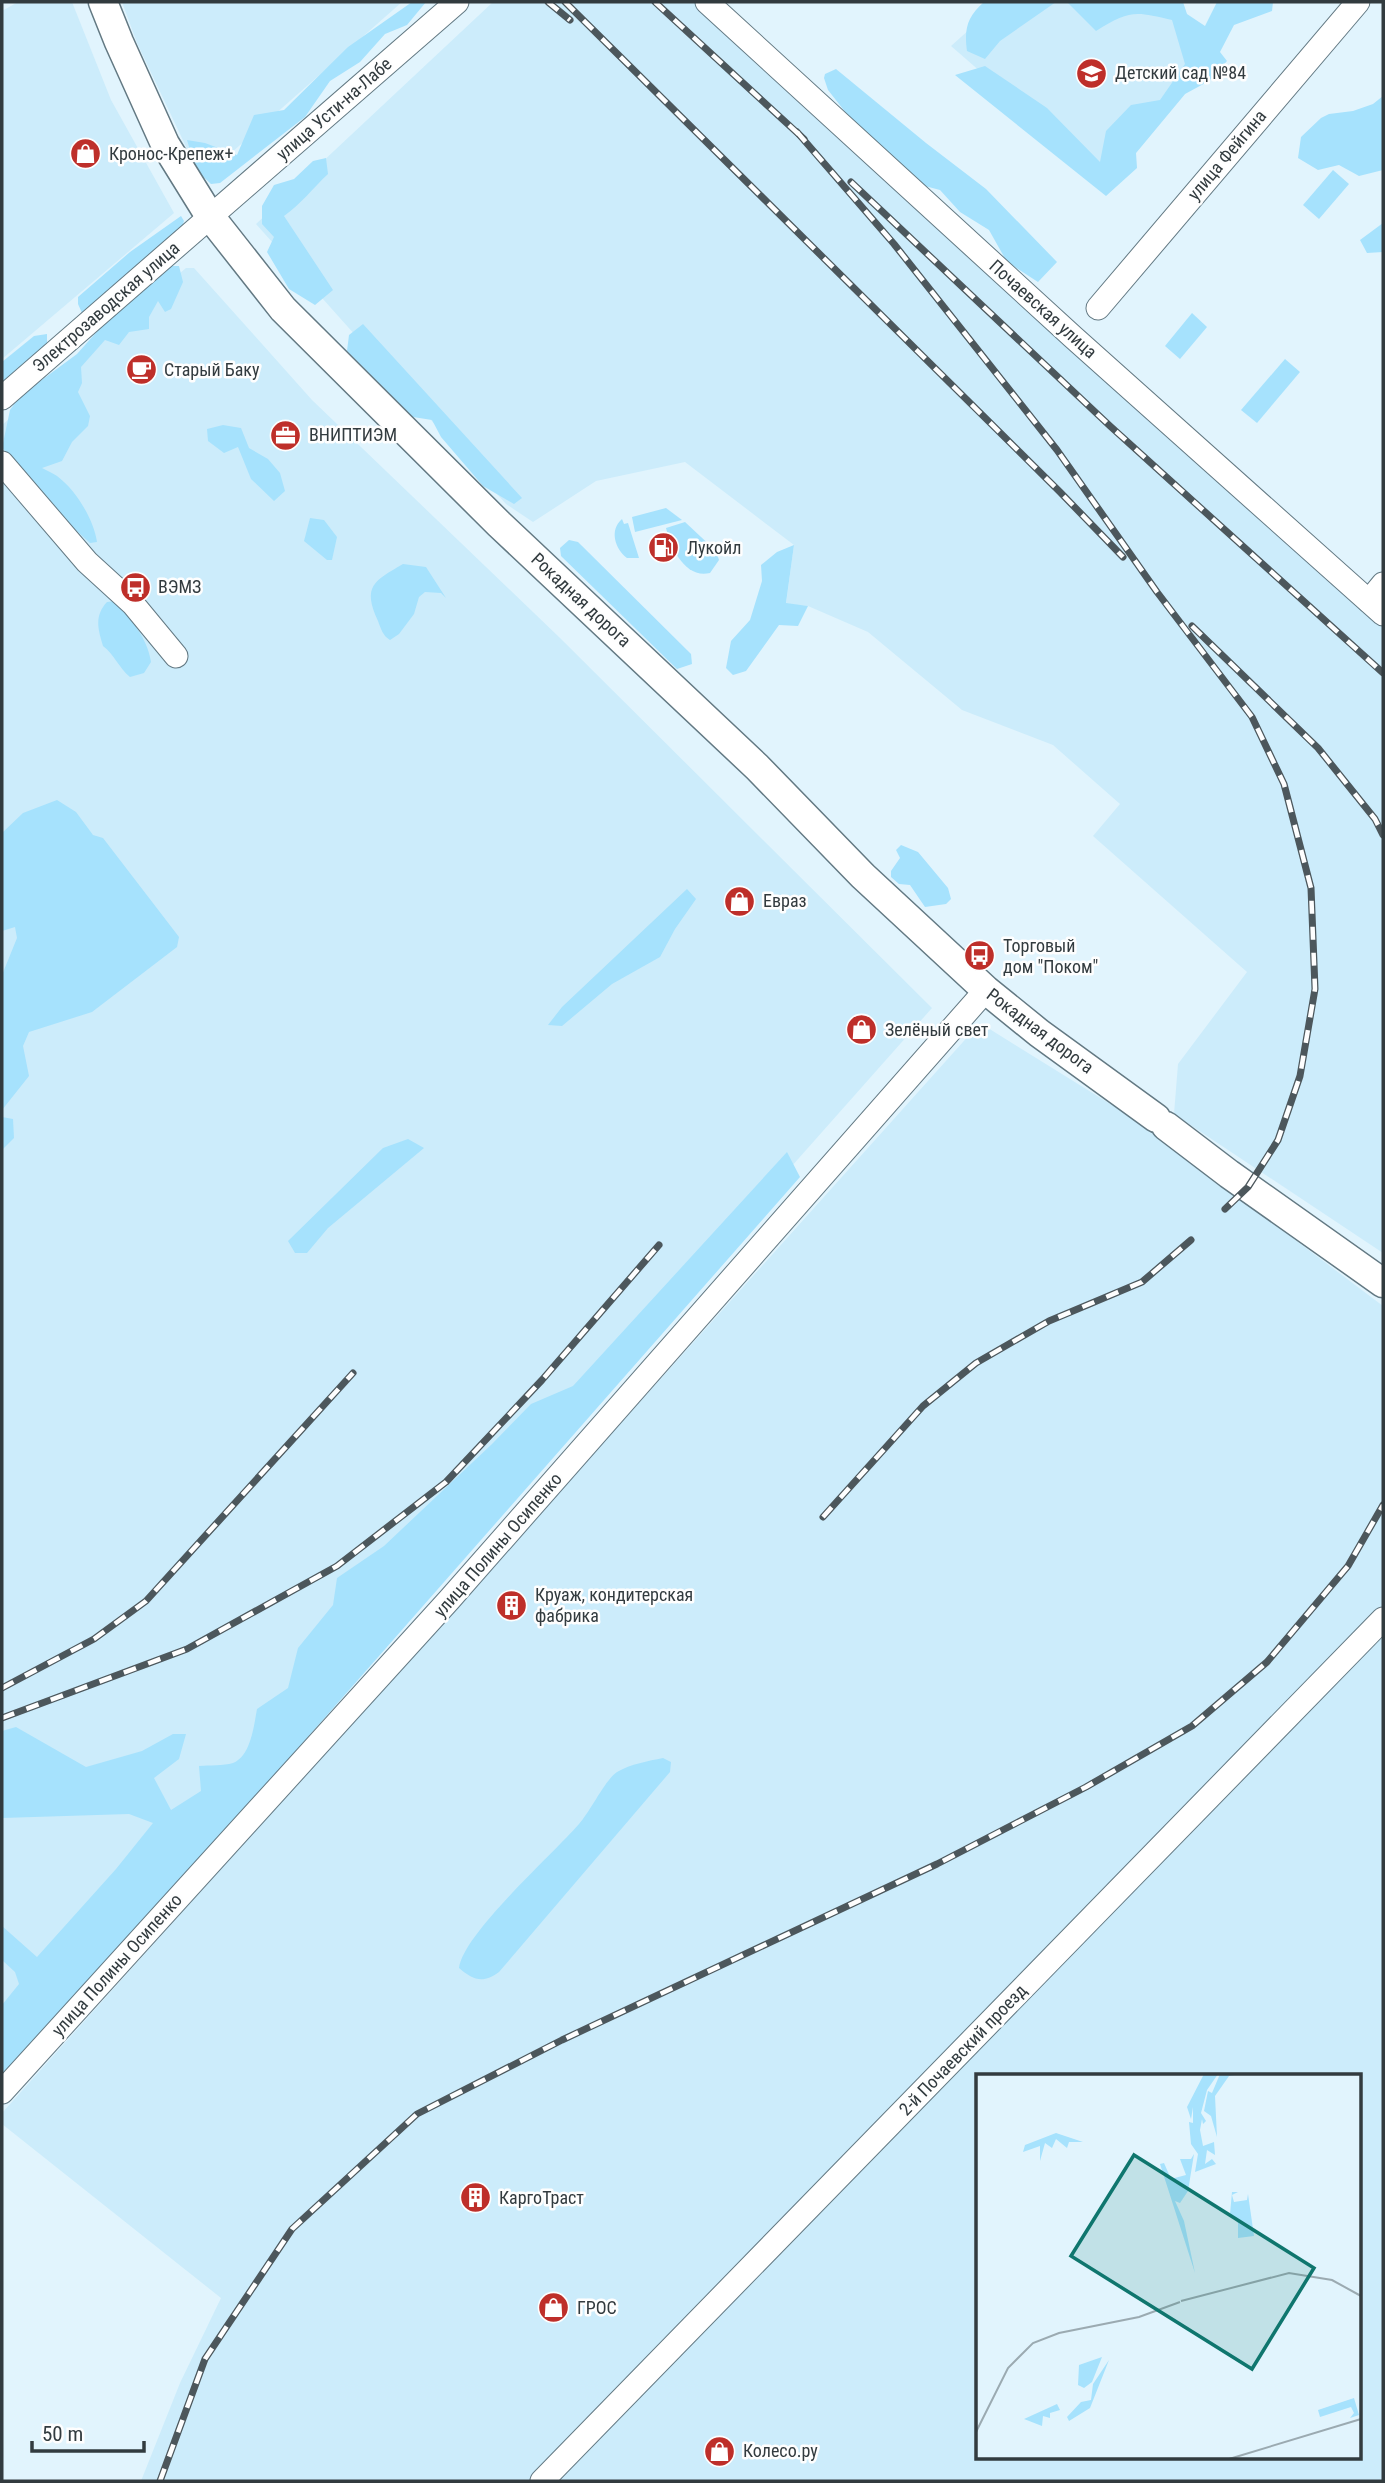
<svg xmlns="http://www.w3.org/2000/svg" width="1385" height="2483" viewBox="0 0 1385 2483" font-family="'Roboto Condensed',sans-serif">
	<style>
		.built { fill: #ccecfb; fill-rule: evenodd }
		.green { fill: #a6e2fd }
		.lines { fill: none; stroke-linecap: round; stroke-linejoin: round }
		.minor-casing { stroke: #637983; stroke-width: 25 }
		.major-casing { stroke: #637983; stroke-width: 31 }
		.minor { stroke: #fff; stroke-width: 23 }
		.major { stroke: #fff; stroke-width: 28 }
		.rail-casing { stroke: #4c575c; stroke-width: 7 }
		.rail { stroke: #fefefe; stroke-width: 4.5; stroke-dasharray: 13; stroke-linecap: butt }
		.labels { text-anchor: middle; stroke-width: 5; stroke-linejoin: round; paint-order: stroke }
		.poi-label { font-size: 18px; fill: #323b3f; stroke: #fefefe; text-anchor: start }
		.street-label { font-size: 18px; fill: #323b3f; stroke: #fefefe }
		.inset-road { fill: none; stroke: #9baab1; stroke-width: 2 }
		.view { fill: #0f766e; fill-opacity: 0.15; stroke: #0f766e; stroke-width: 3.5 }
		.inset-edge { fill: none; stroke: #323b3f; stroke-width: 3.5 }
	</style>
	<rect width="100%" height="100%" fill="#e1f4fd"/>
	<g class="built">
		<polygon points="18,2 72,2 111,100 174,213 2,359 2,11"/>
		<polygon points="122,2 402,2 231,153 189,153 137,43"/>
		<polygon points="493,2 700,2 1383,622 1383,1253 1174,1114 1178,1064 1247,972 1093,836 1120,804 1053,745 962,710 868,632 808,606 786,604 794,545 685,462 596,481 533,522 506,504 256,224"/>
		<polygon points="1000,2 1158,2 1220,52 1110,184 951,46"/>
		<polygon points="186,268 194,268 312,400 559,637 932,1008 2,2057 2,425"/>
		<path d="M980 1023 1136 1120 1383 1306V2481H141L180 2383 221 2298 2 2124V2113ZM977 2075H1359V2457H977Z"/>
	</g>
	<g class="green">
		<polygon points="412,2 426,2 407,25 385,34 360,62 330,81 305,117 220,183 211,184 196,170 187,140 205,143 237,155 254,115 284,110 348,47"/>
		<path d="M984 2H1056L1000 41 985 59 967 51C964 29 967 17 984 2Z"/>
		<path d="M1067 2H1183L1187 14 1205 26 1217 2H1273L1272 11 1234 25 1220 52 1227 61 1209 81 1185 94 1136 153 1137 168 1106 196 955 75 985 66 1047 108 1100 162 1106 131 1131 105 1160 100 1185 64 1172 20C1135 11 1129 10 1096 31Z"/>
		<polygon points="836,69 926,143 986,189 1057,262 1038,282 1007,262 989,230 960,212 940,190 925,186 907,173 861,132 828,90 824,78 825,74"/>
		<polygon points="1383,96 1383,170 1359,176 1339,165 1318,170 1298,158 1301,137 1321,118 1329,114 1353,111 1373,104"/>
		<path d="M326 158 328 174C313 188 300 205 284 216L333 290 315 305 289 289 267 252 274 237 262 224V206L274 185 294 179 313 161Z"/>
		<polygon points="1333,170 1349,184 1319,219 1303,205"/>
		<polygon points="181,216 184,221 180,232 168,237 163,250 94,308 82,313 78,304 78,297 130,252"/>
		<polygon points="1383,223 1383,252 1367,253 1360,240"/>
		<path d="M170 266H179L183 282 171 309 165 312 158 301 149 317V329L129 332 119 345 105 340 81 367 82 383 78 392 90 416 88 426 72 442 62 461 42 468C47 471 53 473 57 476 76 490 94 520 97 542L90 543 46 503 12 457 2 448 10 410 20 396 77 354 101 327Z"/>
		<polygon points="1192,313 1207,327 1180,359 1165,346"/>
		<polygon points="363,324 522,498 514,504 483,486 441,437 432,420 413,417 347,351 349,335"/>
		<polygon points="47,334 47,347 2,390 2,362 34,336"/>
		<polygon points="1285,359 1300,372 1257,423 1241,410"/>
		<polygon points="223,425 241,428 249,448 268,459 280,473 285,491 274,501 251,479 238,447 224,453 208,441 207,429"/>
		<polygon points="666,508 682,520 635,532 632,517"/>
		<polygon points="310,518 324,520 337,537 332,560 327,560 304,541"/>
		<path d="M622 519 624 524 628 523 639 558H627C615 549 609 530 622 519Z"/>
		<path d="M685 522 716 551 719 560 710 573C685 579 671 548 666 528Z"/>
		<polygon points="569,540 578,542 691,654 692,664 677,669 561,556 560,548"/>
		<polygon points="794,545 786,603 808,606 798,626 779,625 746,671 733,675 726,668 731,641 750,620 762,581 761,565 777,552"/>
		<path d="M403 564 426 567 446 598 441 593 425 592 419 597 414 614 399 634 390 640C383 636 381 629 378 621 362 586 374 581 403 564Z"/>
		<path d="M115 601C130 617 148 639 151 662L144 673 130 677C119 668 114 654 103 646 98 629 94 616 107 602Z"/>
		<polygon points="57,800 76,812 93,835 103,838 179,937 177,947 92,1012 29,1032 23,1046 29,1076 2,1110 2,975 17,938 15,927 2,931 2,833 23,813"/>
		<polygon points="901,845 918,852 948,888 951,899 946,904 925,907 910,885 899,884 891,877 891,871 900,858 896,850"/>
		<polygon points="687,889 696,899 675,929 660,957 612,984 562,1026 548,1025 562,1007"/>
		<polygon points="2,1117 13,1119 14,1138 2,1150"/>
		<polygon points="408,1139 424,1148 328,1228 307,1253 295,1253 288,1241 383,1148"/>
		<path d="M787 1152 800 1177 2 2085V2005L19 1984 15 1972 2 1960V1926L37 1957 116 1869 153 1823 129 1814 2 1818V1731L16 1727 86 1767 142 1751 173 1734H186L179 1759 154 1778 171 1810 201 1791 199 1766C210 1765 223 1766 233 1763 251 1756 254 1725 257 1709L288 1688 298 1648 333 1605 337 1578 384 1546 492 1444 531 1404 573 1386Z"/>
		<path d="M663 1758 671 1762 670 1772 499 1972C483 1984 473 1980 459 1968 463 1934 553 1854 579 1824 590 1812 605 1780 617 1772 631 1764 648 1761 663 1758Z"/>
	</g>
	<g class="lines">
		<defs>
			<g id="minor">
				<polyline points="707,2 1073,337 1383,614"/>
				<polyline points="1098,308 1358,2"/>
				<polyline points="2,398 457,2"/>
				<polyline points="2,463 87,562 133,604 176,656"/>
				<polyline points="1369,601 1383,584"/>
				<polyline points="2,2092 449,1600 986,990"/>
				<polyline points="542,2481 1383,1619"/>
			</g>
			<g id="major">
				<polyline points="103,2 119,42 165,144 209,215 283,309 499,524 757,767 863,876 986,990 1039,1033 1156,1118"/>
				<polyline points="1166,1126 1229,1174 1383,1283"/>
			</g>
		</defs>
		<use href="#minor" class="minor-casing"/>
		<use href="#major" class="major-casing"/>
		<use href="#minor" class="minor"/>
		<use href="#major" class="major"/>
		<defs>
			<g id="rail">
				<polyline points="548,2 570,20"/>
				<polyline points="565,2 1060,492 1123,557"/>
				<polyline points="655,2 804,139"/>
				<polyline points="797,132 894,244 1057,450 1157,592 1252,717 1284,784 1311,888 1315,989 1300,1076 1278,1140 1248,1187 1225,1209"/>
				<polyline points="851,182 1110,426 1383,673"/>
				<polyline points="1192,626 1318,748 1375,819 1383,835"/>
				<polyline points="823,1517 923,1406 976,1363 1049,1321 1142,1282 1191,1240"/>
				<polyline points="2,1688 94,1639 146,1601 353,1373"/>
				<polyline points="2,1718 187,1649 337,1566 446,1482 542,1380 659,1245"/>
				<polyline points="160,2481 205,2359 292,2229 417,2114 562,2040 937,1864 1086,1787 1192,1726 1267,1662 1348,1566 1383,1505"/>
			</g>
		</defs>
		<use href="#rail" class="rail-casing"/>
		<use href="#rail" class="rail"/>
	</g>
	<defs>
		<symbol id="school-disc" viewBox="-11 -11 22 22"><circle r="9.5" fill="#be2f2a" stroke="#fefefe"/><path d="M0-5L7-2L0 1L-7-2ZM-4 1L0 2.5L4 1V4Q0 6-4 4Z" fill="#fff"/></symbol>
		<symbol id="shop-disc" viewBox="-11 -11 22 22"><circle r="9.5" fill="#be2f2a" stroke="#fefefe"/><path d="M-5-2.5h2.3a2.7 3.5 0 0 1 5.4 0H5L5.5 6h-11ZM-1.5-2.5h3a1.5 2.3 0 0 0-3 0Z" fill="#fff"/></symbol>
		<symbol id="cafe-disc" viewBox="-11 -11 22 22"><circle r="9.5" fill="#be2f2a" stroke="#fefefe"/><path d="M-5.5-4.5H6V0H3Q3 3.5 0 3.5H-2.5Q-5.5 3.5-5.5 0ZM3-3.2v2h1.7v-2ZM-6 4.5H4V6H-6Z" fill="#fff"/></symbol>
		<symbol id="office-disc" viewBox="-11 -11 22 22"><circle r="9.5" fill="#be2f2a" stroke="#fefefe"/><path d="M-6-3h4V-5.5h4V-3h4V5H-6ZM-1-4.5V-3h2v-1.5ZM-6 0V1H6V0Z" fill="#fff"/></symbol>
		<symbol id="fuel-disc" viewBox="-11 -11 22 22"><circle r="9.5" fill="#be2f2a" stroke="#fefefe"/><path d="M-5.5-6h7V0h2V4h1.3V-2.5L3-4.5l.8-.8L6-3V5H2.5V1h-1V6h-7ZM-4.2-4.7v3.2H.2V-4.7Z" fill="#fff"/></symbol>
		<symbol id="bus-disc" viewBox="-11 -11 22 22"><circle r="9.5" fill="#be2f2a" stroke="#fefefe"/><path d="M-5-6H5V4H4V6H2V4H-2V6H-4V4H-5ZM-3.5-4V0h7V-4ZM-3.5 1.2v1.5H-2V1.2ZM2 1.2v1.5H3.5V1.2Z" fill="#fff"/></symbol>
		<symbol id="building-disc" viewBox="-11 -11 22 22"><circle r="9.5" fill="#be2f2a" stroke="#fefefe"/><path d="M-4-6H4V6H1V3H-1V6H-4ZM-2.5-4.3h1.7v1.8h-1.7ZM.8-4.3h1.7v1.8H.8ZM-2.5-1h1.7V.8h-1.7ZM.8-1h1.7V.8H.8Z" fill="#fff"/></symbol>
	</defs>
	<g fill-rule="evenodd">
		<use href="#school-disc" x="1074" y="56" width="35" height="35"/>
		<use href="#shop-disc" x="68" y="136" width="35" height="35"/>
		<use href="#cafe-disc" x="124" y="352" width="35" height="35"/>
		<use href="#office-disc" x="268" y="418" width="35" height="35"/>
		<use href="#fuel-disc" x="646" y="530" width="35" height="35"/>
		<use href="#bus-disc" x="118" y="570" width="35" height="35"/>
		<use href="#shop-disc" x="722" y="884" width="35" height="35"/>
		<use href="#bus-disc" x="962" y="938" width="35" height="35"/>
		<use href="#shop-disc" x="844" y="1012" width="35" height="35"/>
		<use href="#building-disc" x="494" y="1588" width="35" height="35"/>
		<use href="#building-disc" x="458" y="2180" width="35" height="35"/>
		<use href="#shop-disc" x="536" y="2290" width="35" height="35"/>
		<use href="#shop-disc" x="702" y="2434" width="35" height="35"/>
	</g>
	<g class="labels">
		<g class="poi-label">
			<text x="1115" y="79">Детский сад №84</text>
			<text x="109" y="160">Кронос-Крепеж+</text>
			<text x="164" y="376">Старый Баку</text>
			<text x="309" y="441">ВНИПТИЭМ</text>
			<text x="687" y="554">Лукойл</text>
			<text x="158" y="593">ВЭМЗ</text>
			<text x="763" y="907">Евраз</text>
			<text x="1003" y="952">Торговый<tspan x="1003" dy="21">дом "Поком"</tspan></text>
			<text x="885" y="1036">Зелёный свет</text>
			<text x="535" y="1601">Круаж, кондитерская<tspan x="535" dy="21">фабрика</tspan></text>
			<text x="499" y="2204">КаргоТраст</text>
			<text x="577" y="2314">ГРОС</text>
			<text x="743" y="2457">Колесо.ру</text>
		</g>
		<g class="street-label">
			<text transform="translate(334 109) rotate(-41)" y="6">улица Усти-на-Лабе</text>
			<text transform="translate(1227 155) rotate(-50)" y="6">улица Фейгина</text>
			<text transform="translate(106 307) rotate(-41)" y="6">Электрозаводская улица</text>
			<text transform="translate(1043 309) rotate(42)" y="6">Почаевская улица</text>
			<text transform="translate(581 600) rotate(43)" y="6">Рокадная дорога</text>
			<text transform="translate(1040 1031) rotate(37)" y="6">Рокадная дорога</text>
			<text transform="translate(498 1545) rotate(-49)" y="6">улица Полины Осипенко</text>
			<text transform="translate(117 1965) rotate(-48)" y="6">улица Полины Осипенко</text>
			<text transform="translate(963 2050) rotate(-46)" y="6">2-й Почаевский проезд</text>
		</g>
	</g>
	<g transform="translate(976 2074)">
		<rect width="385" height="385" fill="#e1f4fd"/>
		<path d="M228 0H242L231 16 225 39 230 47 227 50 226 45 224 56 227 72 238 68 239 81 231 76 229 90 236 85 240 90 219 98 222 80 215 70 213 48 217 49V33L215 45 211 33ZM264 0 253 2 239 22 241 63 235 42 228 37 232 17 236 19 244 0ZM80 59 107 68H93L91 74 80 65 76 74 69 69 64 87V72L47 78 49 71ZM218 80 212 117 204 129 199 127 208 147 219 199 184 90 188 89 195 105 210 101 204 85H215ZM256 118H262L256 121 258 128 271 126 272 120 278 162 262 164V149L254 140ZM126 283 116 308 108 314 102 311 103 291ZM133 286 114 334 93 347 91 343 105 328 115 326 117 310ZM378 324 383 341 374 344 378 339 375 333 344 343 342 336ZM81 330 84 336 74 339V344L67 342 66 352 48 345Z" fill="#a6e2fd"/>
		<path class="inset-road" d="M205 227 313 199 356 206 385 222M0 358 32 294 57 269 83 259 163 243 204 228M253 385 385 345"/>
		<path class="view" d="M158 81 338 194 276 295 95 182Z"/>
		<rect width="385" height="385" class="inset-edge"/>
	</g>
	<rect width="1385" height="2483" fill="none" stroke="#323b3f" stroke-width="7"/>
	<path d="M32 2441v10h112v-10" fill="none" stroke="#323b3f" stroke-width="3.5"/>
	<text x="42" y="2441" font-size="21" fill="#323b3f" stroke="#fefefe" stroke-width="5" paint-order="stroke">50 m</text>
</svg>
